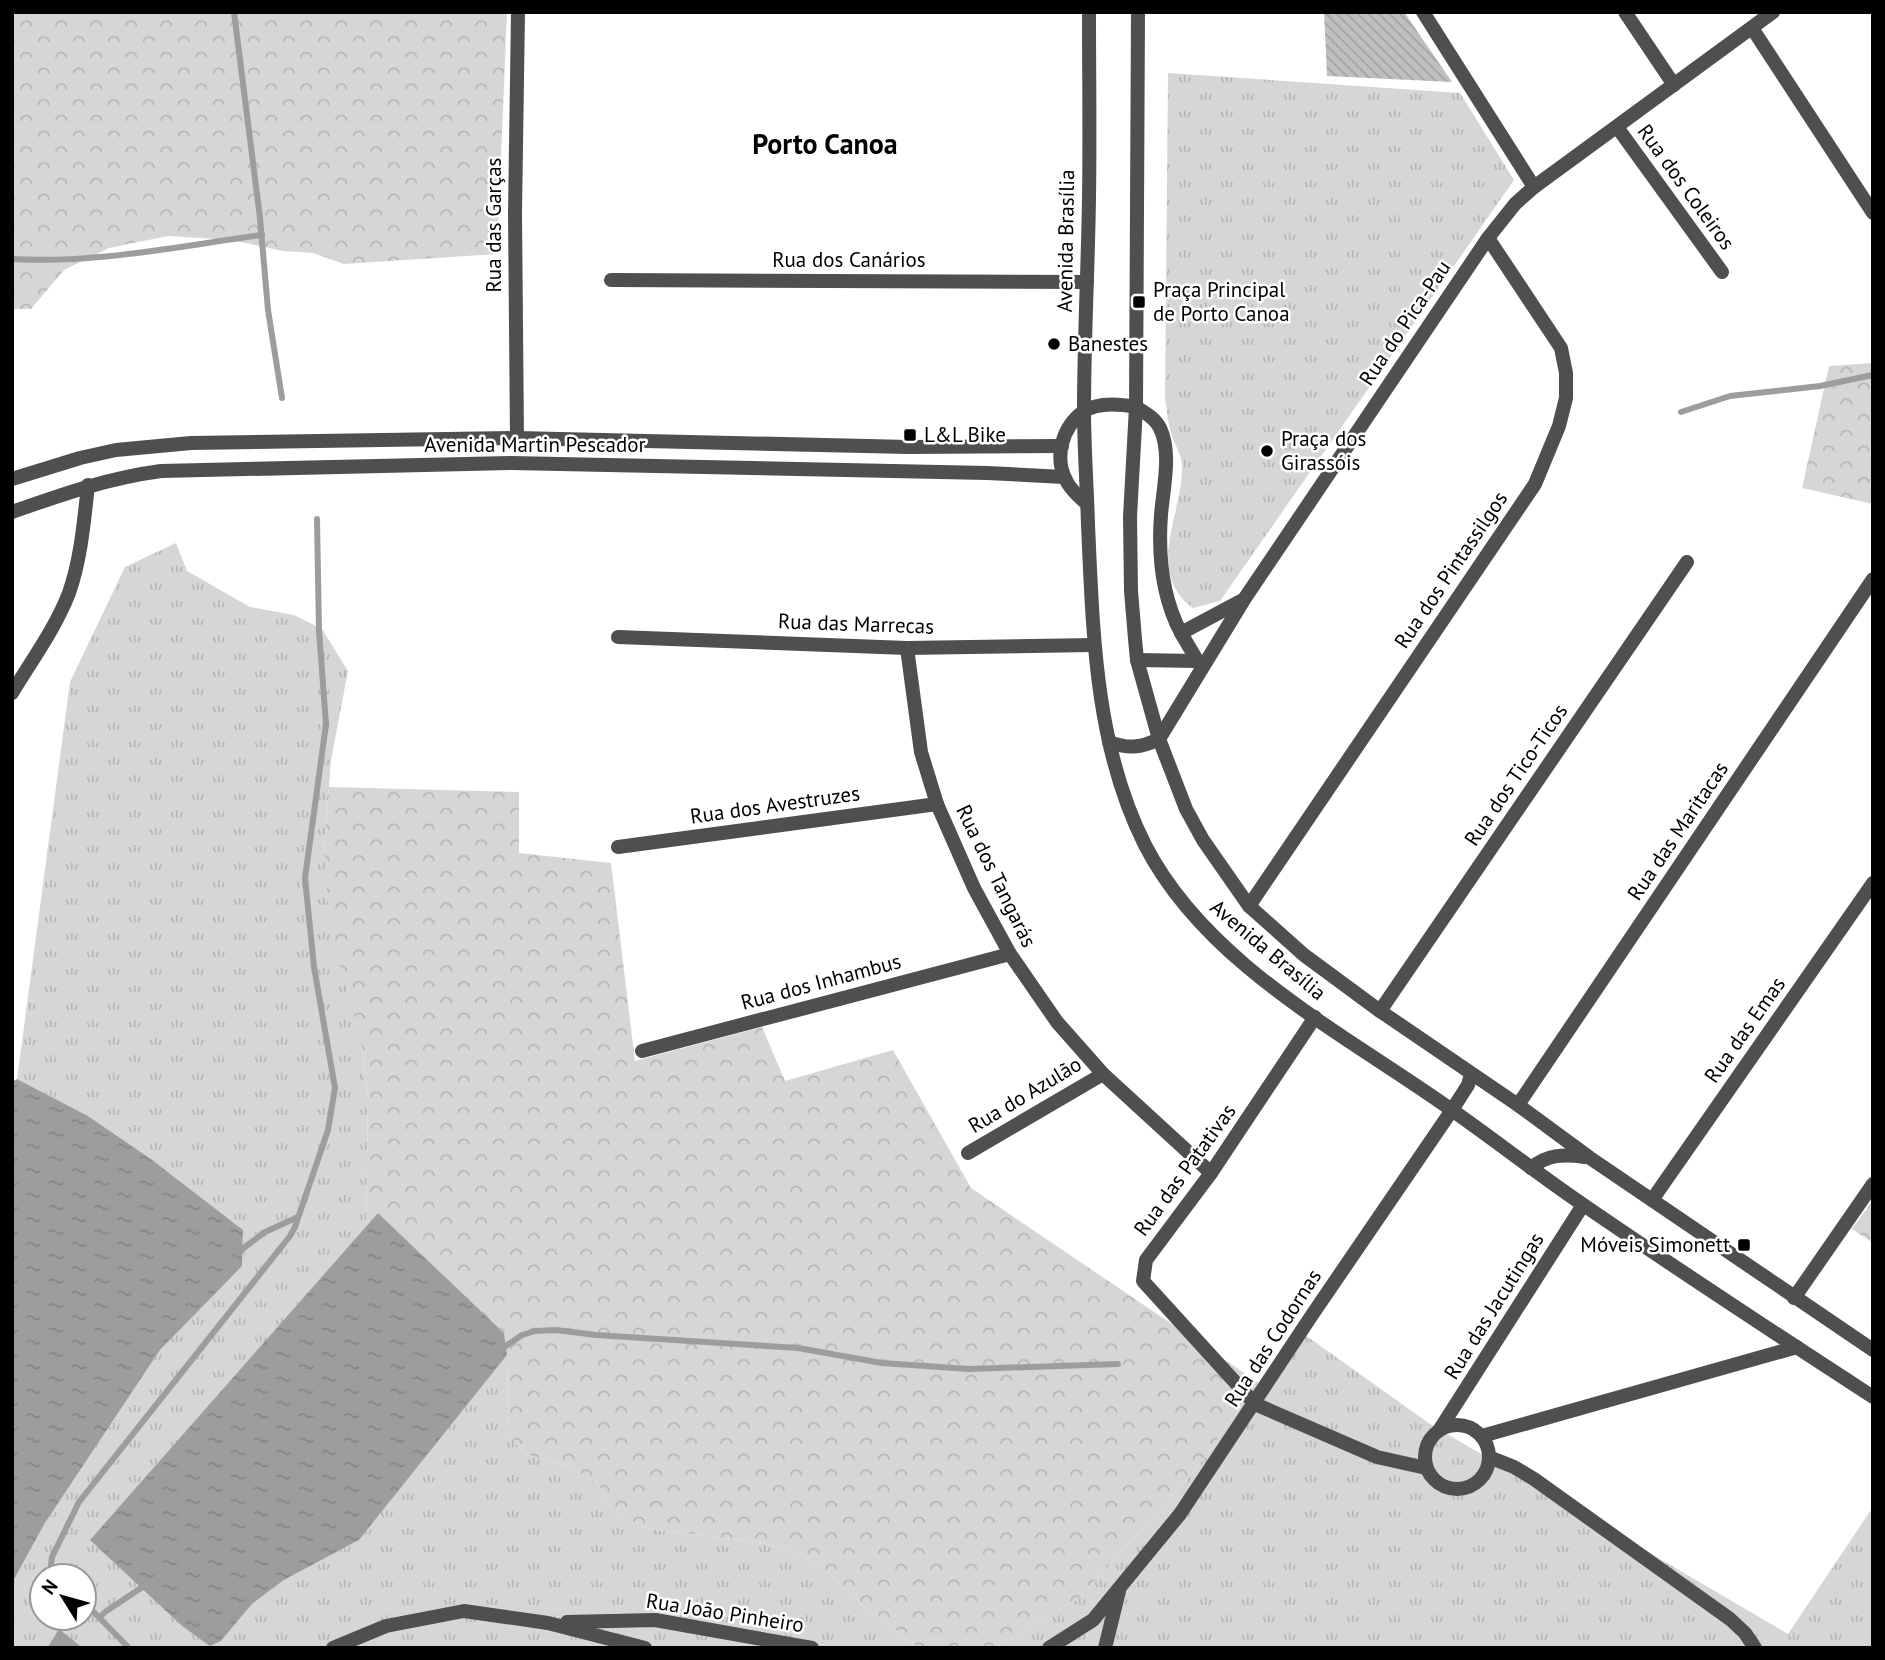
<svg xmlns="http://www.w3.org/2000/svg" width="1885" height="1660" viewBox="0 0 1885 1660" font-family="'PT Sans',sans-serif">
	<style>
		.grass { fill: url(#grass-tufts); fill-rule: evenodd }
		.forest { fill: url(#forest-crowns) }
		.water { fill: url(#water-ripples) }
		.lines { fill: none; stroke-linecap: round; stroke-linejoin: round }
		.stream { stroke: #9d9d9d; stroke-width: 6 }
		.building { fill: url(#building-back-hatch) }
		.minor { stroke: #4f4f4f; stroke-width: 14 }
		.tertiary { stroke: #4f4f4f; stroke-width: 14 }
		.poi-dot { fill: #000; stroke: #fff; stroke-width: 2.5 }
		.labels { text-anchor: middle; stroke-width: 5; stroke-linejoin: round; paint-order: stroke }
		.street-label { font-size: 21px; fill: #000; stroke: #fff }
		.poi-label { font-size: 21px; fill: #000; stroke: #fff; text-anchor: start }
		.district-label { font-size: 28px; font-weight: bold; fill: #000; stroke: #fff }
	</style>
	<defs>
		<pattern id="grass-tufts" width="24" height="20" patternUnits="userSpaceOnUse" patternTransform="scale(1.75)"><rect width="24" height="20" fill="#d6d6d6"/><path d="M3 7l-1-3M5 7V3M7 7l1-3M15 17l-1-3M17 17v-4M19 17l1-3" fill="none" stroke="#b6b6b6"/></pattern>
		<pattern id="forest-crowns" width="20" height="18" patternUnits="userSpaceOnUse" patternTransform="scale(1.75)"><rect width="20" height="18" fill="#d6d6d6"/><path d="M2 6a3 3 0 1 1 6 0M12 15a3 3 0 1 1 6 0" fill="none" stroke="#b6b6b6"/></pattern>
		<pattern id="water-ripples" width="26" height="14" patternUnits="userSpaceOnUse" patternTransform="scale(1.75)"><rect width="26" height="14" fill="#9d9d9d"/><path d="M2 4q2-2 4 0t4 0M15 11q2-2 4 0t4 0" fill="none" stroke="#858585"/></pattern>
		<pattern id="building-back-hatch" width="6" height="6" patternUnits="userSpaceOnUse" patternTransform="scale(1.75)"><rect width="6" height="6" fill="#bfbfbf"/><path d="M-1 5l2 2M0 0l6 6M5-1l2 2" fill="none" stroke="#a2a2a2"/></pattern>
	</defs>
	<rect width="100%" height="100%" fill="#fff"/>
	<g class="grass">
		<path d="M1168 73 1460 93 1514 180 1220 601 1193 608C1144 571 1183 514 1182 466 1182 456 1175 445 1172 436 1168 424 1167 410 1165 398Z"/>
		<path d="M176 543 187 571 250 607 294 615 322 629 348 671 331 760 324 854 361 1043 368 1100 366 1227 91 1540 182 1626 210 1645 221 1641 252 1604 284 1580 359 1540 507 1355 508 1433 525 1454 568 1467 598 1484 615 1514 649 1529 758 1542 799 1553 827 1571 861 1604 891 1625 911 1643 921 1648H83L59 1629 47 1648H12V1583L45 1523 160 1350 242 1265 243 1230 151 1159 88 1116 17 1079 70 682 125 567ZM42 1576H84V1618H42Z"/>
		<polygon points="1298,1330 1430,1424 1788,1634 1873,1507 1873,1648 995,1648 1078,1599 1187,1480"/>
	</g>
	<g class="forest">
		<polygon points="12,12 507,12 497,254 344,264 313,253 283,251 232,240 168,236 109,248 64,270 31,309 12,309"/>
		<polygon points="1873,363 1873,504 1802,488 1829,366"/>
		<polygon points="329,787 519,792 519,853 611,863 635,1061 762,1027 785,1081 893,1050 971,1188 1259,1383 1187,1480 1078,1599 995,1648 921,1648 911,1643 891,1625 861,1604 827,1571 799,1553 758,1542 649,1529 615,1514 598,1484 568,1467 525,1454 508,1433 507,1355 504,1333 378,1213 366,1227 368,1100 361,1043 330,927 324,854"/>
		<polygon points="1873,1200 1873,1243 1852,1229"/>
	</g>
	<g class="water">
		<polygon points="17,1079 88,1116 151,1159 243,1230 242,1266 160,1350 45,1523 12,1583 12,1082"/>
		<polygon points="378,1213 504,1333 507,1355 359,1540 284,1580 252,1604 221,1641 210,1646 182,1626 90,1540"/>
		<polygon points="59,1629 83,1648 47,1648"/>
	</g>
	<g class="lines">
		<g class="stream">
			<polyline points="234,12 260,218 268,310 282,398"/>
			<path d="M12 259C96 264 179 246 262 235"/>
			<polyline points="1681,412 1730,396 1820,386 1873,375"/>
			<polyline points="237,1253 265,1232 298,1217"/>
			<polyline points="500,1350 522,1335 535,1331 556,1330 596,1335 798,1348 882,1363 969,1369 1118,1364"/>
			<polyline points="57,1576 51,1565 52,1557 79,1502 290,1236 295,1227 328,1130 335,1088 314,967 305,878 326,724 319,631 317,519"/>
			<polyline points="84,1602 129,1648"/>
			<polyline points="100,1617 105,1612 147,1584"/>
		</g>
	</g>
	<polygon class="building" points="1324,12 1404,12 1452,82 1327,76"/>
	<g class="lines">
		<g class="minor">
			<polyline points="1423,12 1534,187"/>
			<polyline points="1625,12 1674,85"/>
			<polyline points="1752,28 1873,213"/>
			<polyline points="1617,127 1722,272"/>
			<polyline points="611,280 1087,282"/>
			<path d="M1136 407C1145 413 1155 418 1160 428 1172 453 1163 489 1161 515 1158 555 1162 597 1181 633L1241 601"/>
			<polyline points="517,438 515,213 518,12"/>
			<polyline points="1181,633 1201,667"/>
			<polyline points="618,637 907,648 1093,645"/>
			<polyline points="907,648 921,752 937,804 974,888 1010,954 1057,1022 1103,1074 1211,1173"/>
			<polyline points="1137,660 1197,661"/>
			<path d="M12 693C32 660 55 629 69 593 81 559 84 521 88 485"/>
			<polyline points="1159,739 1245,598 1488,238 1515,204 1534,187 1773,12"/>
			<polyline points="618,847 937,804"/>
			<polyline points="1249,906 1535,484 1559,426 1566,398 1566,373 1561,348 1488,238"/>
			<polyline points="1380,1011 1687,562"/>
			<polyline points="1315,1017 1211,1173 1146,1260 1143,1281 1255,1404 1377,1457 1426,1468"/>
			<polyline points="642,1051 1010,954"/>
			<polyline points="1518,1105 1873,579"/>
			<polyline points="968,1153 1103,1074"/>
			<polyline points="1652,1200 1873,883"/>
			<polyline points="1794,1298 1873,1184"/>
			<circle cx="1457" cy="1457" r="32"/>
			<polyline points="1440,1429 1583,1205"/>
			<polyline points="1482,1436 1797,1347"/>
			<polyline points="1489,1457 1514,1467 1534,1479 1730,1619 1745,1633 1755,1648"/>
			<polyline points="1049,1648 1093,1620 1180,1514 1312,1315 1452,1110"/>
			<polyline points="1105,1648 1119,1591"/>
		</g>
		<g class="tertiary">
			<path d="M1089 12C1089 74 1090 136 1089 198 1088 269 1084 339 1084 410 1084 448 1087 487 1088 525 1093 633 1095 746 1145 845 1206 964 1343 1033 1449 1108 1495 1140 1539 1175 1585 1206 1680 1271 1776 1334 1873 1397"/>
			<polyline points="1138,12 1136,407 1130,517 1131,591 1135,639 1137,660 1159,739 1186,809 1203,840 1249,906 1304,955 1380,1011 1518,1105 1590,1158 1873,1350"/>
			<polyline points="12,479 80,458 116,450 191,443 517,438 909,447 1062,446"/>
			<path d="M1087 504C1080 497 1070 490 1066 480 1054 458 1062 427 1083 412 1097 402 1120 404 1136 407"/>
			<path d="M12 512C63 494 108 478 161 471L511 463 987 473 1064 477"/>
			<path d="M1109 742C1128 749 1141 748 1159 739"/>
			<polyline points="1452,1110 1468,1085 1471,1074"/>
			<path d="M1531 1168C1548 1154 1564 1154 1585 1157"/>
			<polyline points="567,1622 655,1620 812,1648"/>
			<polyline points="333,1648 386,1626 464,1611 548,1623 645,1648"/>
		</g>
	</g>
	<g class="poi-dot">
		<rect x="1132" y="295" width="14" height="14" rx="3.5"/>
		<circle cx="1054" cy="344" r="7"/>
		<rect x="903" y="428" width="14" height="14" rx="3.5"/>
		<circle cx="1267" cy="451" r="7"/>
		<rect x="1737" y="1238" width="14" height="14" rx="3.5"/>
	</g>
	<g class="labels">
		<g class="street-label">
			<text transform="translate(1686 187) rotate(54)" y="7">Rua dos Coleiros</text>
			<text transform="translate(494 225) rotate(-90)" y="7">Rua das Garças</text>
			<text transform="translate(1066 241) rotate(-89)" y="7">Avenida Brasília</text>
			<text x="849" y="267">Rua dos Canários</text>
			<text transform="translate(1405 323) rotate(-56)" y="7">Rua do Pica-Pau</text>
			<text x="535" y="452">Avenida Martin Pescador</text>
			<text transform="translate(1451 570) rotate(-56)" y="7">Rua dos Pintassilgos</text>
			<text transform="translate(856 624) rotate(2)" y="7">Rua das Marrecas</text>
			<text transform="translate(1516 775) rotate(-56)" y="7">Rua dos Tico-Ticos</text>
			<text transform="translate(775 805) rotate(-8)" y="7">Rua dos Avestruzes</text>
			<text transform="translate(1678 831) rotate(-56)" y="7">Rua das Maritacas</text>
			<text transform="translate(996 876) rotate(64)" y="7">Rua dos Tangarás</text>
			<text transform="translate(1268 950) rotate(40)" y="7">Avenida Brasília</text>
			<text transform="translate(821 982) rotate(-15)" y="7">Rua dos Inhambus</text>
			<text transform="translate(1745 1030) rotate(-55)" y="7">Rua das Emas</text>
			<text transform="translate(1025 1095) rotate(-31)" y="7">Rua do Azulão</text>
			<text transform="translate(1185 1170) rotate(-54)" y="7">Rua das Patativas</text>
			<text transform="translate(1494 1306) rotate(-58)" y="7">Rua das Jacutingas</text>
			<text transform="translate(1273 1338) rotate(-57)" y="7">Rua das Codornas</text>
			<text transform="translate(725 1613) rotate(9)" y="7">Rua João Pinheiro</text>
		</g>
		<g class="poi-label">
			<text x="1153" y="297">Praça Principal<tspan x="1153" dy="24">de Porto Canoa</tspan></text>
			<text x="1068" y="351">Banestes</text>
			<text x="924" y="442">L&amp;L Bike</text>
			<text x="1281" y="446">Praça dos<tspan x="1281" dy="24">Girassóis</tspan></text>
			<text x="1730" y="1252" text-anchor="end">Móveis Simonett</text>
		</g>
		<g class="district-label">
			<text x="825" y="154">Porto Canoa</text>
		</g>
	</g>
	<rect width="1885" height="1660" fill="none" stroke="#000000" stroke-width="28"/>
	<g transform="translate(63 1597) rotate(307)"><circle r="33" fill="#ffffff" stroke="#999999" stroke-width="2"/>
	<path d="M0-5L12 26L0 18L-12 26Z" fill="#000000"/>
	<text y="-10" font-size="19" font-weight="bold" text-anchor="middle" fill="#000000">N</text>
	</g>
</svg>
